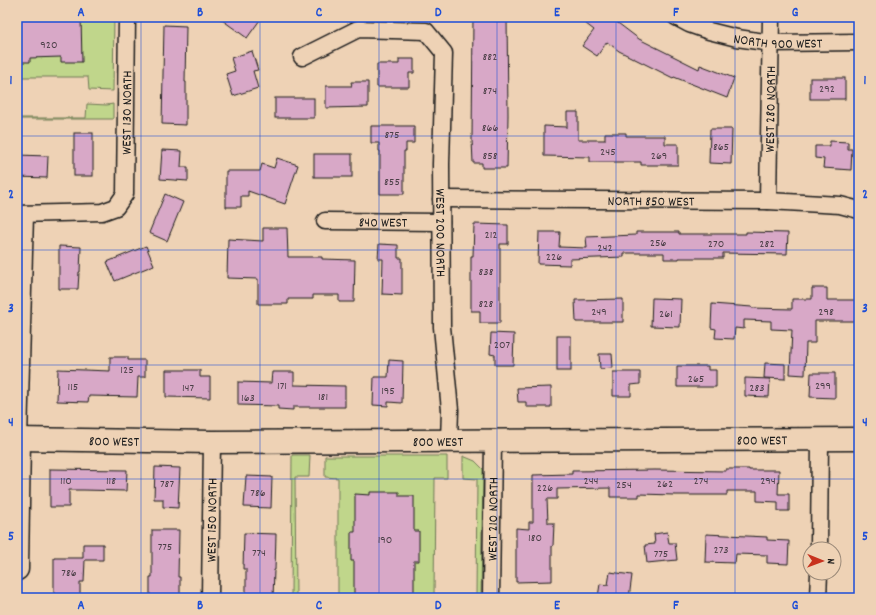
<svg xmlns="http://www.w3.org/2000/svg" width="876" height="615" viewBox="0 0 876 615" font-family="Dekko,sans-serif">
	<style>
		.green { fill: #c0d68b; stroke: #6e7954 }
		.building { fill: #d8a8c7; stroke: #1c1c1c }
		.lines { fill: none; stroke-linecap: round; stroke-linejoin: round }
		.street-casing { stroke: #1c1c1c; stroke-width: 19 }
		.secondary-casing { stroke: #1c1c1c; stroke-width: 25 }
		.street { stroke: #eed2b5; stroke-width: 16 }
		.secondary { stroke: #eed2b5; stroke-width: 22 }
		.grid { fill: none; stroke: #1d4ed8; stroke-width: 1; stroke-opacity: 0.55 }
		.labels { text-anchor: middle; stroke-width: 3; stroke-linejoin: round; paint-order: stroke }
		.number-label { font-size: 12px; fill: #4b3f47 }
		.street-label { font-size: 14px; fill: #1c1c1c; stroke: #eed2b5 }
		.neatline { fill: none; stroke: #1d4ed8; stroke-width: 1.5 }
		.grid-label { font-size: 13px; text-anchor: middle; font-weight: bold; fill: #1d4ed8 }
	</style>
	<rect width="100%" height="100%" fill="#eed2b5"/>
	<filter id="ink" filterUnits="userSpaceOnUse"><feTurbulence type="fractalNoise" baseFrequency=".025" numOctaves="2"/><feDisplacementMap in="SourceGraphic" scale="8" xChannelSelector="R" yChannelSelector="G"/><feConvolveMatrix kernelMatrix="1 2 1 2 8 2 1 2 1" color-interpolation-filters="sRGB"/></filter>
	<g filter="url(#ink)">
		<g class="green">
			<polygon points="17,17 114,17 113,91 89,90 88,77 17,77"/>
			<polygon points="87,104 107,105 113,104 113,119 17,119 17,118 86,118"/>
			<polygon points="292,455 310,455 309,477 295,477 296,598 291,598"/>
			<polygon points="325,456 447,456 447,478 435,478 434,598 338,598 338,478 325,477"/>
			<polygon points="463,456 475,461 483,469 481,598 476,598 477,479 463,478"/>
		</g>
		<g class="building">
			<polygon points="17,17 81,17 82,62 61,62 61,57 30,58 30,62 17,62"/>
			<polygon points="218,17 262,17 247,38"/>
			<polygon points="473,17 507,17 508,115 507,168 482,168 482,163 473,163 472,140"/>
			<polygon points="577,17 610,17 639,39 699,69 700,65 734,78 727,98 674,77 673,78 619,51 607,42 597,56 582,46 594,30"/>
			<polygon points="164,25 186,26 185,82 186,82 186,125 162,124"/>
			<polygon points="252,51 258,70 253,71 258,88 233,96 226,74 235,71 231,58"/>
			<polygon points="399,59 414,59 414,73 409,73 409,87 377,87 377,64 399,64"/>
			<rect x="810" y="78" width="35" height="21"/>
			<polygon points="351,82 368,82 368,107 326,108 326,86 352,86"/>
			<rect x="275" y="98" width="39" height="20"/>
			<polygon points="567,112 578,112 578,140 605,140 605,133 626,133 626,136 665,136 665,144 678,144 678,165 641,165 641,162 590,162 590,157 544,156 544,126 567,127"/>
			<polygon points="371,126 414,126 414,143 406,143 406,151 404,151 404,194 380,194 380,151 379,151 379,143 371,143"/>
			<polygon points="710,129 732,129 731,164 709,163"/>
			<rect x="74" y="133" width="19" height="43"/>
			<polygon points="830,141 848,142 848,149 852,149 851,170 823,168 824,159 815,158 815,146 830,146"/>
			<polygon points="162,150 182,151 181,167 188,167 188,181 160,179"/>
			<rect x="314" y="154" width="38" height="23"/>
			<polygon points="17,155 48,156 47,178 17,177"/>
			<polygon points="277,158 298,165 285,204 248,191 248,196 241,196 241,207 226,207 226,171 260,171 262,164 274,168"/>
			<polygon points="165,194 183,202 167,241 149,233"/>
			<polygon points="474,224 508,225 508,244 500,244 500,323 480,323 480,311 471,311 471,256 473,256"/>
			<polygon points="263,228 287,228 288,257 322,257 322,259 355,260 354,302 339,302 339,295 313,295 313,299 288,299 288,304 258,304 258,279 227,278 228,239 263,241"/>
			<polygon points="539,232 560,232 559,247 587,248 586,237 636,235 636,232 679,232 679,234 746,234 746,232 788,233 787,254 723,253 723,258 679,258 679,259 664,259 664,253 624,253 624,257 570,259 570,265 538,264"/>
			<polygon points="379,244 398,245 398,258 402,258 402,295 382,294 383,259 378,259"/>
			<polygon points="59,246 81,247 80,272 79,272 78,289 59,289"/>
			<polygon points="146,246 154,265 115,281 107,262"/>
			<polygon points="812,288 827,288 827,300 859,300 859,321 815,321 815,343 806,343 805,375 790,374 792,330 771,329 771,321 744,320 744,329 735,328 734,339 715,338 716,329 711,328 712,304 752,307 752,308 792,309 792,299 812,299"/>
			<polygon points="652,298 681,299 680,327 651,326"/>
			<polygon points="623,299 623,322 576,322 575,300"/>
			<polygon points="491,333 514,334 513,365 495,365 495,355 490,354"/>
			<rect x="557" y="336" width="14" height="35"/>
			<polygon points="599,354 612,354 613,368 600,369"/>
			<polygon points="110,357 128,357 128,360 145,360 145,377 138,377 137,397 89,396 88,402 57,401 58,369 110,371"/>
			<polygon points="389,360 403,361 402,403 388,402 388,406 373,405 374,377 388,377"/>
			<polygon points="765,363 785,364 785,379 764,378"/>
			<polygon points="677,366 708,366 708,370 716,370 716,387 677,387"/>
			<polygon points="166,370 200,370 200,377 210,377 210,398 166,397"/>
			<polygon points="272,372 294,372 294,385 345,386 345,407 293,407 293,410 278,409 278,406 238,405 238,382 271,383"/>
			<polygon points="613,372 640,372 640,384 631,385 631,396 613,396"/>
			<polygon points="811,373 835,373 835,398 810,397"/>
			<polygon points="745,378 770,379 769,397 745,396"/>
			<polygon points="551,387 551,407 526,407 526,402 518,402 517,388"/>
			<polygon points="155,467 180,468 178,508 163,507 163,499 154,499"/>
			<polygon points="50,469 127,470 126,491 83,490 69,490 69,507 50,507"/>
			<polygon points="726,469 749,469 749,470 779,470 778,494 789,494 789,511 778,511 778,502 757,501 757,491 727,491 727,495 675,495 639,494 639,497 610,497 610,488 557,489 557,499 547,499 548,523 554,523 553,546 552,546 552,581 516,582 516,528 529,529 529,522 533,522 533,475 572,474 572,471 655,470 726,471"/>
			<polygon points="246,476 272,477 271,508 244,507"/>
			<polygon points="370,492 399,492 399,496 414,496 414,531 419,531 419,561 414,561 414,598 354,598 354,561 351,561 351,532 355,532 355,494 370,495"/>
			<polygon points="152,530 179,530 178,577 180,577 180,597 150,598 150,577 152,577"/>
			<polygon points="667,532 669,543 675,543 677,560 647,563 645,545 655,544 654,534"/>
			<polygon points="244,533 276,534 275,570 274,570 273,598 246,598 246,569 243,569"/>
			<polygon points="706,534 767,537 767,540 789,541 788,564 767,563 767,555 736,554 735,563 705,562"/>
			<polygon points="83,544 103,544 103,560 85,560 84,582 80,582 80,597 54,596 54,558 83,558"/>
			<polygon points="610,572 632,575 629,598 608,598 598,597 600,584 608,585"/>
		</g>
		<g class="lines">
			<defs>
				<g id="street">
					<path id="s1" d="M676 17 689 24 709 31 737 38 771 43 859 42"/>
					<path id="s2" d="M302 57 358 29 426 31 444 53 441 164 442 327 450 410 449 441"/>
					<path id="s3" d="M441 199 768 201 840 205 859 210"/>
					<path id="s4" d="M768 201 771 17"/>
					<path id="s5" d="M17 214 102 212 116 207 125 194 127 17"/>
					<path id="s6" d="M325 221 441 222"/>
					<polyline points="19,439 25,214"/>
					<polyline points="819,549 820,439"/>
					<path id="s7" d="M210 598 212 442"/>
					<path id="s8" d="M491 598 493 441"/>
					<polyline points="818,598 819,573"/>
				</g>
				<g id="secondary">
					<path id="s9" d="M17 439 212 442 859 439"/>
					<polyline points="17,569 19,439"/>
				</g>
			</defs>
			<use href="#street" class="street-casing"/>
			<use href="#secondary" class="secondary-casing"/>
			<use href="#street" class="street"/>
			<use href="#secondary" class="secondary"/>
		</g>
	</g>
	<path class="grid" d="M141 17V598M260 17V598M379 17V598M497 17V598M616 17V598M735 17V598M17 136H859M17 250H859M17 365H859M17 479H859"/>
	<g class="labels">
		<g class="number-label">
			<text x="49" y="48">920</text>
			<text x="490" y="60">882</text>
			<text x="827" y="92">292</text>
			<text x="490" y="94">874</text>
			<text x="490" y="131">866</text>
			<text x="392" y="138">875</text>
			<text x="721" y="150">865</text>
			<text x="608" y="155">245</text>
			<text x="490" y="159">858</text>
			<text x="659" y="159">269</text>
			<text x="392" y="185">855</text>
			<text x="491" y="238">212</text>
			<text x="658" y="246">256</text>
			<text x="716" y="247">270</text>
			<text x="767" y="247">282</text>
			<text x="605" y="251">242</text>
			<text x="554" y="260">226</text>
			<text x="486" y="275">838</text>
			<text x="486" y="307">828</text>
			<text x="599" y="315">249</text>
			<text x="826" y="315">298</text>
			<text x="666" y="317">261</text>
			<text x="502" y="348">207</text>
			<text x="127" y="373">125</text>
			<text x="696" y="382">265</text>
			<text x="282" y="389">171</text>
			<text x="823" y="389">299</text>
			<text x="73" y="390">115</text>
			<text x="188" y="391">147</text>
			<text x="757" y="391">283</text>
			<text x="388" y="394">195</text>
			<text x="323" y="400">181</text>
			<text x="248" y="401">163</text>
			<text x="66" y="484">110</text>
			<text x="111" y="484">118</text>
			<text x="591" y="484">244</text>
			<text x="701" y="484">274</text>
			<text x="768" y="484">294</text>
			<text x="167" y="487">787</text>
			<text x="665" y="487">262</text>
			<text x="624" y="488">254</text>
			<text x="545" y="491">226</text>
			<text x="258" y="496">786</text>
			<text x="535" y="541">180</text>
			<text x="385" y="543">190</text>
			<text x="165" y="550">775</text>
			<text x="721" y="553">273</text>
			<text x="259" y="556">774</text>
			<text x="661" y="557">775</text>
			<text x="69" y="576">786</text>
		</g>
		<g class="street-label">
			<text dy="5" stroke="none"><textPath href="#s1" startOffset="106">NORTH 900 WEST</textPath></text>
			<text dy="5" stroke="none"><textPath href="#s4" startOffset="92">WEST 280 NORTH</textPath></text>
			<text dy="5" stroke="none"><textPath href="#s5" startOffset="197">WEST 130 NORTH</textPath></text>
			<text dy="5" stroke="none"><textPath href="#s3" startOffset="210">NORTH 850 WEST</textPath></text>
			<text dy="5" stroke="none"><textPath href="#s6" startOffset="58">840 WEST</textPath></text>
			<text dy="5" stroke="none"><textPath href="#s2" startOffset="339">WEST 200 NORTH</textPath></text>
			<text dy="5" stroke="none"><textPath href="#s9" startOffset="745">800 WEST</textPath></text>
			<text dy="5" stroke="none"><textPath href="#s9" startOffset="97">800 WEST</textPath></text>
			<text dy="5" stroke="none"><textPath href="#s9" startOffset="421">800 WEST</textPath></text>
			<text dy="5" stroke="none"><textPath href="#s8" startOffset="79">WEST 210 NORTH</textPath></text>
			<text dy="5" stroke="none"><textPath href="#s7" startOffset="78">WEST 150 NORTH</textPath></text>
		</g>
	</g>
	<rect width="876" height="615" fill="none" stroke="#eed2b5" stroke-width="44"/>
	<g transform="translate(822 561) rotate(91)"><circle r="19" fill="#eed2b5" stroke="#9a8978"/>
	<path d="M0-3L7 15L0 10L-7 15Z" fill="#c8321e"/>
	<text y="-6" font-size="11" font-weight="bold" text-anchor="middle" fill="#1c1c1c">N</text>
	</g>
	<rect x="22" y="22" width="832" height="571" class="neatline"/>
	<g class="grid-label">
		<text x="81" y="16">A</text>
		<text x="200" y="16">B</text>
		<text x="319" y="16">C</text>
		<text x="438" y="16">D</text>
		<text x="557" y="16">E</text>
		<text x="676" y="16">F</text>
		<text x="795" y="16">G</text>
		<text x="11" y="84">1</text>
		<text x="865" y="84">1</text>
		<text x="11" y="198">2</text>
		<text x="865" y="198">2</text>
		<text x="11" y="312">3</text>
		<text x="865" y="312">3</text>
		<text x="11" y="426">4</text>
		<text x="865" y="426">4</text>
		<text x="11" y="540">5</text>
		<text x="865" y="540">5</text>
		<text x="81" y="609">A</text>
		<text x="200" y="609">B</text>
		<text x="319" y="609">C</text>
		<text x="438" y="609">D</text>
		<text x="557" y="609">E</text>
		<text x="676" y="609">F</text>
		<text x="795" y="609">G</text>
	</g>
</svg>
